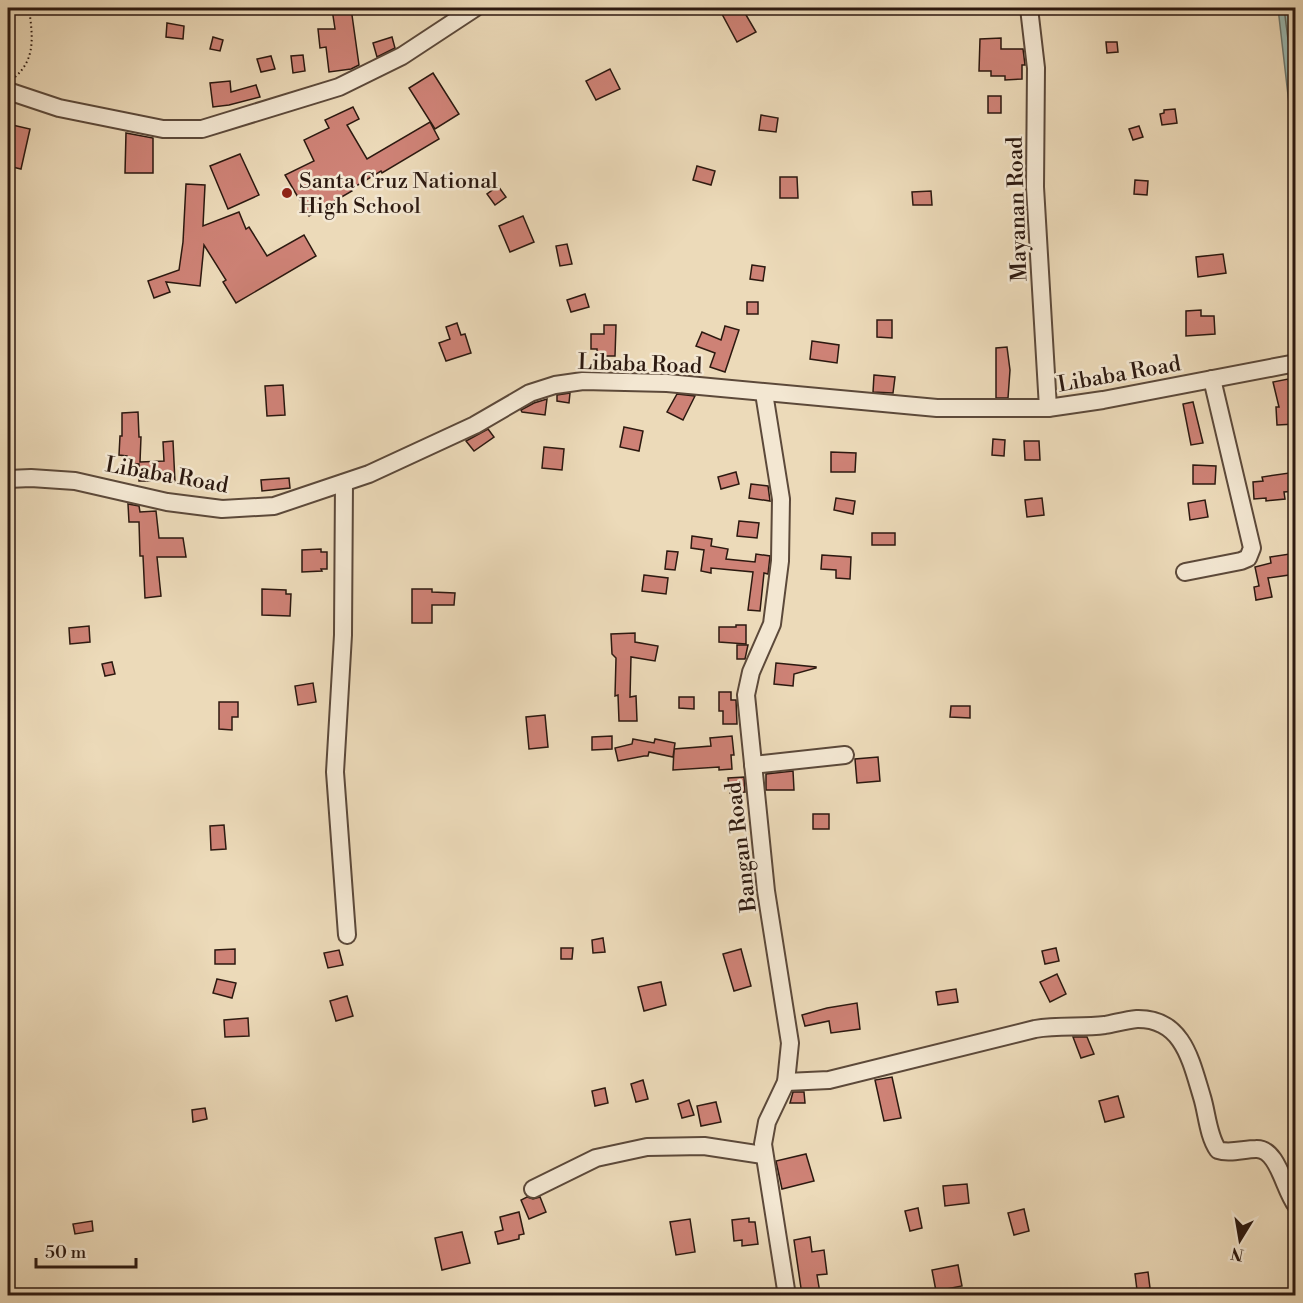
<svg xmlns="http://www.w3.org/2000/svg" width="1303" height="1303" viewBox="0 0 1303 1303" font-family="'Libre Bodoni',serif">
	<style>
		.water { fill: #99bab3; stroke: #6d7a72; stroke-width: 1.5 }
		.lines { fill: none; stroke-linecap: round; stroke-linejoin: round }
		.shore { stroke: #626a62; stroke-width: 1.5 }
		.building { fill: #ce8276; stroke: #2c1910; stroke-width: 1.5 }
		.minor-casing { stroke: #5c493a; stroke-width: 20 }
		.path { stroke: #2c1910; stroke-width: 2; stroke-dasharray: 1.5 3; stroke-linecap: butt }
		.minor { stroke: #f3e7d2; stroke-width: 16 }
		.poi-dot { fill: #8f2418; stroke: #f3e7d2; stroke-width: 2 }
		.labels { text-anchor: middle; stroke-width: 5; stroke-linejoin: round; paint-order: stroke }
		.poi-label { font-size: 22px; fill: #2c1910; stroke: #f3e7d2; text-anchor: start }
		.street-label { font-size: 22px; fill: #2c1910; stroke: #f3e7d2 }
	</style>
	<rect width="100%" height="100%" fill="#ecdab9"/>
	<filter id="stains"><feTurbulence type="fractalNoise" baseFrequency=".00333" numOctaves="4"/><feColorMatrix values="0 0 0 0 .2 0 0 0 0 .09 0 0 0 0 .02 0 0 0 .5 -.17"/></filter>
	<radialGradient id="worn" r=".72"><stop offset=".6" stop-color="#630" stop-opacity="0"/><stop offset="1" stop-color="#630" stop-opacity=".3"/></radialGradient>
	<polygon class="water" points="1278,8 1295,8 1295,156"/>
	<g class="lines">
		<polyline class="shore" points="1284,8 1296,102"/>
	</g>
	<g class="building">
		<polygon points="351,8 359,65 351,69 329,72 326,47 320,48 318,29 335,29 332,9"/>
		<polygon points="735,8 742,8 756,32 737,42 722,14"/>
		<polygon points="167,23 184,26 183,39 166,37"/>
		<polygon points="213,37 223,40 220,51 210,49"/>
		<polygon points="392,37 395,48 377,57 373,43"/>
		<polygon points="1001,38 1001,49 1023,49 1025,65 1022,65 1022,79 1005,80 1005,76 991,76 991,71 979,71 980,39"/>
		<polygon points="1106,42 1117,42 1118,52 1107,53"/>
		<polygon points="303,55 305,71 293,73 291,56"/>
		<polygon points="271,56 275,69 261,72 257,59"/>
		<polygon points="610,69 620,89 596,100 586,81"/>
		<polygon points="433,73 459,114 435,129 409,88"/>
		<polygon points="230,81 231,92 256,85 260,97 229,105 213,107 210,83"/>
		<rect x="988" y="96" width="13" height="17"/>
		<polygon points="353,107 359,119 347,125 367,159 430,122 439,139 382,173 381,171 351,189 352,191 309,216 285,175 314,161 304,140 329,128 325,120"/>
		<polygon points="1175,109 1177,123 1162,125 1160,114 1164,113 1164,110"/>
		<polygon points="761,115 778,118 776,132 759,130"/>
		<polygon points="8,124 30,129 21,169 8,166"/>
		<polygon points="1139,126 1143,137 1133,140 1129,129"/>
		<polygon points="126,133 153,138 153,173 125,173"/>
		<polygon points="240,154 259,195 228,209 210,166"/>
		<polygon points="697,166 715,171 711,185 693,180"/>
		<polygon points="780,177 797,177 798,198 780,198"/>
		<polygon points="1135,180 1148,181 1147,195 1134,194"/>
		<polygon points="186,184 205,185 203,226 239,212 246,229 249,227 267,256 304,235 316,256 236,303 223,282 226,280 204,245 200,286 166,282 170,292 154,298 148,281 179,270 183,242"/>
		<polygon points="498,186 506,197 495,205 487,194"/>
		<polygon points="931,191 932,205 913,205 912,192"/>
		<polygon points="523,216 534,242 510,252 499,226"/>
		<polygon points="567,244 572,264 560,266 556,246"/>
		<polygon points="1223,254 1226,273 1198,277 1196,257"/>
		<polygon points="752,265 765,267 763,281 750,279"/>
		<polygon points="585,294 589,307 571,312 567,300"/>
		<rect x="747" y="302" width="11" height="12"/>
		<polygon points="1201,310 1201,316 1214,316 1215,334 1186,336 1186,311"/>
		<polygon points="877,320 892,320 892,338 877,337"/>
		<polygon points="457,323 461,335 465,334 471,353 446,361 439,343 450,339 446,327"/>
		<polygon points="604,325 616,325 615,356 597,356 597,349 591,349 591,334 604,334"/>
		<polygon points="725,326 739,330 725,372 710,367 715,353 696,346 702,332 721,340"/>
		<polygon points="812,341 839,345 837,363 810,359"/>
		<polygon points="1007,347 1010,370 1008,398 996,398 996,348"/>
		<polygon points="874,375 895,377 893,393 873,392"/>
		<polygon points="1288,379 1296,410 1296,424 1277,425 1276,407 1279,407 1273,382"/>
		<polygon points="283,385 285,415 267,416 265,386"/>
		<polygon points="570,393 569,403 557,401 557,395"/>
		<polygon points="677,394 695,396 683,420 667,412"/>
		<polygon points="547,399 545,415 522,412 521,410 534,403"/>
		<polygon points="1193,402 1203,443 1191,445 1183,404"/>
		<polygon points="138,412 139,437 141,437 140,462 164,461 163,442 173,441 175,482 165,483 164,473 157,473 157,481 139,481 139,464 127,463 127,456 119,455 120,436 122,436 122,413"/>
		<polygon points="624,427 643,431 639,451 620,447"/>
		<polygon points="488,429 494,437 474,451 466,441"/>
		<polygon points="993,439 1005,440 1004,456 992,455"/>
		<polygon points="1024,441 1039,441 1040,460 1025,460"/>
		<polygon points="544,447 564,449 562,470 542,468"/>
		<polygon points="831,452 856,453 855,472 831,472"/>
		<polygon points="1193,465 1216,466 1215,484 1193,484"/>
		<polygon points="736,472 739,484 721,489 718,477"/>
		<polygon points="1296,472 1296,491 1284,492 1285,499 1266,501 1266,498 1254,499 1253,482 1263,481 1262,477"/>
		<polygon points="289,478 290,488 262,491 261,480"/>
		<polygon points="751,484 768,486 770,501 749,498"/>
		<polygon points="836,498 855,501 853,514 834,510"/>
		<polygon points="1042,498 1044,515 1027,517 1025,500"/>
		<polygon points="1205,500 1208,517 1190,520 1188,503"/>
		<polygon points="128,504 139,506 140,512 156,511 159,538 183,538 186,557 157,557 161,596 145,598 143,556 140,556 139,522 129,522"/>
		<polygon points="739,521 759,523 757,538 737,536"/>
		<rect x="872" y="533" width="23" height="12"/>
		<polygon points="692,536 712,539 711,546 728,549 726,559 755,562 756,554 770,556 768,574 764,573 760,611 748,610 753,572 711,568 711,573 701,571 704,550 691,548"/>
		<polygon points="321,549 321,552 327,552 327,569 321,569 322,571 302,572 302,550"/>
		<polygon points="667,551 678,552 675,570 665,569"/>
		<polygon points="1296,553 1296,574 1268,578 1272,597 1256,600 1254,587 1259,586 1255,567 1271,563 1270,557"/>
		<polygon points="822,555 851,557 850,579 836,578 836,570 821,569"/>
		<polygon points="644,575 668,578 666,594 642,591"/>
		<polygon points="262,589 286,590 286,594 291,594 290,616 262,615"/>
		<polygon points="412,589 432,589 432,592 455,593 454,605 432,605 432,623 412,623"/>
		<polygon points="736,625 746,625 746,644 719,642 719,627 736,627"/>
		<polygon points="89,626 90,642 70,644 69,628"/>
		<polygon points="635,633 635,642 658,646 655,661 631,657 630,697 636,696 637,721 619,721 618,695 615,696 616,658 612,654 611,634"/>
		<polygon points="737,645 748,645 745,659 737,659"/>
		<polygon points="112,662 115,674 105,676 102,664"/>
		<polygon points="776,663 816,667 816,668 794,674 793,686 774,684"/>
		<polygon points="313,683 316,702 298,705 295,686"/>
		<polygon points="719,692 731,692 731,700 736,700 737,724 723,724 723,711 719,711"/>
		<polygon points="679,697 694,697 694,709 679,708"/>
		<polygon points="219,702 238,702 238,717 232,717 232,730 219,729"/>
		<polygon points="951,706 970,706 970,718 950,717"/>
		<polygon points="545,715 548,747 529,749 526,717"/>
		<polygon points="612,736 612,749 592,750 592,737"/>
		<polygon points="732,736 734,755 731,755 732,769 719,770 719,767 673,770 674,749 711,746 710,738"/>
		<polygon points="633,739 654,743 655,739 675,743 673,757 649,752 648,756 644,756 618,761 615,748 632,744"/>
		<polygon points="878,757 880,781 857,783 855,759"/>
		<polygon points="793,771 794,790 766,790 766,774"/>
		<polygon points="744,777 745,792 730,793 728,778"/>
		<rect x="813" y="814" width="16" height="15"/>
		<polygon points="224,825 226,849 211,850 210,826"/>
		<polygon points="603,938 605,952 593,953 592,940"/>
		<polygon points="561,948 573,948 572,959 561,959"/>
		<polygon points="1056,948 1059,961 1045,964 1042,951"/>
		<polygon points="235,949 235,964 215,964 215,950"/>
		<polygon points="741,949 751,986 734,991 723,954"/>
		<polygon points="339,950 343,965 328,968 324,953"/>
		<polygon points="1057,974 1066,994 1050,1002 1040,982"/>
		<polygon points="217,979 236,983 232,998 213,993"/>
		<polygon points="661,982 666,1005 644,1011 638,987"/>
		<polygon points="956,989 958,1002 938,1005 936,992"/>
		<polygon points="347,996 353,1016 336,1021 330,1001"/>
		<polygon points="857,1003 860,1029 831,1033 829,1021 805,1026 802,1015 827,1008"/>
		<polygon points="248,1018 249,1036 225,1037 224,1020"/>
		<polygon points="1073,1037 1087,1037 1094,1054 1081,1058"/>
		<polygon points="892,1077 901,1118 884,1121 875,1080"/>
		<polygon points="643,1080 648,1099 636,1102 631,1084"/>
		<polygon points="605,1088 608,1103 595,1106 592,1091"/>
		<polygon points="793,1092 804,1092 805,1103 790,1103"/>
		<polygon points="1118,1096 1124,1117 1105,1122 1099,1101"/>
		<polygon points="689,1100 694,1115 682,1118 678,1104"/>
		<polygon points="716,1102 721,1122 701,1126 697,1106"/>
		<polygon points="205,1108 207,1119 193,1122 192,1110"/>
		<polygon points="806,1154 814,1181 782,1189 776,1161"/>
		<polygon points="967,1184 969,1203 945,1206 943,1186"/>
		<polygon points="527,1197 533,1199 540,1197 546,1212 529,1219 521,1200"/>
		<polygon points="918,1208 922,1228 910,1231 905,1211"/>
		<polygon points="1024,1209 1029,1231 1014,1235 1008,1213"/>
		<polygon points="519,1212 524,1234 519,1235 519,1239 498,1244 495,1232 503,1230 500,1217"/>
		<polygon points="749,1218 749,1222 755,1222 758,1244 742,1246 742,1240 734,1241 732,1220"/>
		<polygon points="690,1219 695,1252 676,1255 670,1222"/>
		<polygon points="92,1221 93,1231 75,1234 73,1224"/>
		<polygon points="462,1232 470,1263 442,1270 435,1238"/>
		<polygon points="810,1237 812,1252 824,1250 827,1274 817,1275 820,1293 802,1295 794,1240"/>
		<polygon points="958,1265 962,1286 936,1291 932,1270"/>
		<polygon points="1148,1272 1150,1288 1137,1290 1135,1274"/>
	</g>
	<g class="lines">
		<defs>
			<g id="minor">
				<polyline points="1029,8 1036,68 1035,187 1048,408"/>
				<polyline points="8,91 59,108 163,129 202,129 339,87 402,56 475,8"/>
				<polyline points="764,393 781,499 780,561 772,624 751,672 746,695 766,891 790,1043 786,1082 767,1122 763,1144 787,1296"/>
				<polyline points="8,479 31,478 75,481 167,502 222,509 274,506 369,474 475,425 530,393 555,385 583,381 667,383 937,408 1048,408 1103,400 1296,363"/>
				<polyline points="344,483 343,635 335,772 347,935"/>
				<polyline points="1185,572 1241,561 1248,558 1252,548 1212,379"/>
				<polyline points="753,765 845,755"/>
				<path d="M786 1082 829 1080 1035 1029C1059 1025 1082 1028 1105 1025 1116 1023 1126 1020 1137 1019 1183 1018 1191 1061 1202 1097 1207 1113 1208 1136 1218 1150 1229 1154 1244 1149 1256 1149 1278 1148 1284 1190 1296 1205"/>
				<polyline points="533,1189 596,1158 647,1147 704,1146 763,1155"/>
			</g>
		</defs>
		<use href="#minor" class="minor-casing"/>
		<path class="path" d="M15 77C37 58 32 33 29 8"/>
		<use href="#minor" class="minor"/>
	</g>
	<circle class="poi-dot" cx="287" cy="193" r="6"/>
	<g class="labels">
		<g class="poi-label">
			<text x="299" y="188">Santa Cruz National<tspan x="299" dy="25">High School</tspan></text>
		</g>
		<g class="street-label">
			<text transform="translate(1016 209) rotate(-92)" y="8">Mayanan Road</text>
			<text transform="translate(640 363) rotate(2)" y="8">Libaba Road</text>
			<text transform="translate(1119 373) rotate(-10)" y="8">Libaba Road</text>
			<text transform="translate(167 474) rotate(10)" y="8">Libaba Road</text>
			<text transform="translate(740 847) rotate(-97)" y="8">Bangan Road</text>
		</g>
	</g>
	<rect width="1303" height="1303" fill="none" stroke="#ecdab9" stroke-width="30"/>
	<rect x="9" y="9" width="1285" height="1285" fill="none" stroke="#2c1910" stroke-width="3"/>
	<rect x="15" y="15" width="1273" height="1273" fill="none" stroke="#2c1910" stroke-width="1.5"/>
	<g transform="translate(1240 1240) rotate(191)" stroke="#f3e7d2" stroke-width="4.5" paint-order="stroke">
	<path d="M0-4.5L10 22L0 15L-10 22Z" fill="#2c1910"/>
	<text y="-9" font-size="16" font-weight="bold" text-anchor="middle" fill="#2c1910">N</text>
	</g>
	<path d="M36 1258v9h100v-9" fill="none" stroke="#2c1910" stroke-width="3"/>
	<text x="45" y="1258" font-size="18" fill="#2c1910" stroke="#f3e7d2" stroke-width="4.5" paint-order="stroke">50 m</text>
	<rect width="100%" height="100%" filter="url(#stains)"/>
	<rect width="100%" height="100%" fill="url(#worn)"/>
</svg>
